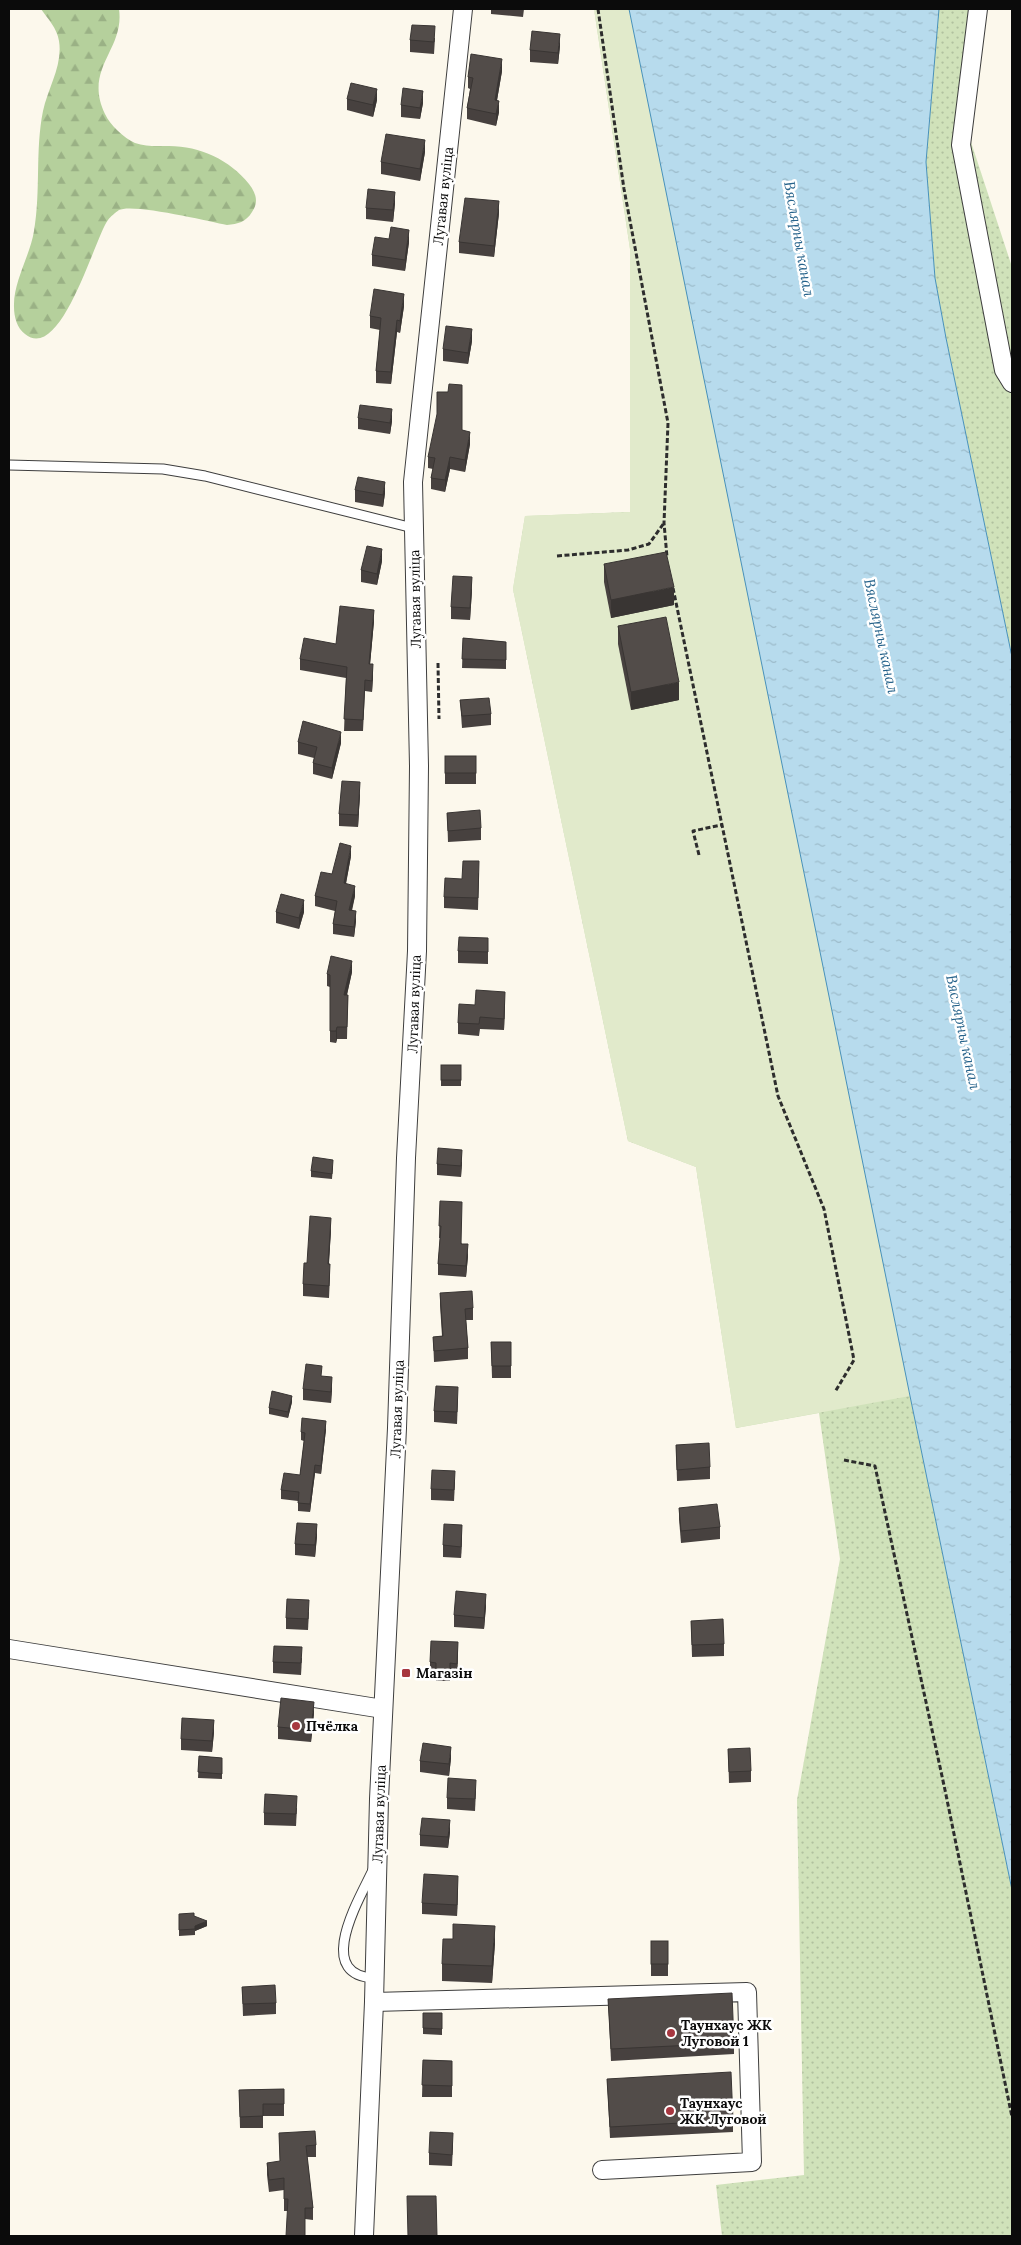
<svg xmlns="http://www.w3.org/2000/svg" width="1021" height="2245" viewBox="0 0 1021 2245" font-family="Lora,serif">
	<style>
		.grass { fill: url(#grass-dots) }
		.forest { fill: url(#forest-firs) }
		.pitch { fill: #e1eacb }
		.water { fill: url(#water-ripples); stroke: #4891ba }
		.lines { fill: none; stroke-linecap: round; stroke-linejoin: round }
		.service-casing { stroke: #3e3e3e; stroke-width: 11 }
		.minor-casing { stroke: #3e3e3e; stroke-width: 20 }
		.path { stroke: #2d2d2d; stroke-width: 3; stroke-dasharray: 5 2.5; stroke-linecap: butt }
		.service { stroke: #fff; stroke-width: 9 }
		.minor { stroke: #fff; stroke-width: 18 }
		.wall { fill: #47413f }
		.shaded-wall { fill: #393533 }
		.building { fill: #524c49; stroke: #393533 }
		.poi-dot { fill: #a73740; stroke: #fff; stroke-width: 2 }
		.labels { text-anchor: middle; stroke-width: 5; stroke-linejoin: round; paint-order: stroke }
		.street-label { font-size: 14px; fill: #0b0b0b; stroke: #fff }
		.poi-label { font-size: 14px; font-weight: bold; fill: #0b0b0b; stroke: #fff; text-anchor: start }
		.water-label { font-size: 15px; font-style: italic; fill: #26638b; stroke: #fff }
	</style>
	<defs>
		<pattern id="grass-dots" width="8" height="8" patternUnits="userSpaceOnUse" patternTransform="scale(1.25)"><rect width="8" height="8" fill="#d0e2ba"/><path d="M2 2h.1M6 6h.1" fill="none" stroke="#b1c19f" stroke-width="1.8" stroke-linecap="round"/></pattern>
		<pattern id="forest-firs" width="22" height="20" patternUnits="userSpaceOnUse" patternTransform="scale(1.25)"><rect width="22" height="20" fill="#b5d09c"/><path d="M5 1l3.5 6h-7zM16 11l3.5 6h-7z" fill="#9ab185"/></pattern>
		<pattern id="water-ripples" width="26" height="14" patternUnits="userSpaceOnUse" patternTransform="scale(1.25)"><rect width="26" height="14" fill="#b7dbed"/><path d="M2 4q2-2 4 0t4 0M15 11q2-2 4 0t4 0" fill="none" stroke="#9cbbca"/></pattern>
	</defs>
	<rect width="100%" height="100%" fill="#fcf8ec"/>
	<g class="grass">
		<polygon points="594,9 910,1396 1012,1890 1012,2236 722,2236 716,2185 804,2175 797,1800 840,1559 819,1413 736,1428 696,1167 628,1141 513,589 525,516 630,512 630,249"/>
		<polygon points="939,9 979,9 971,142 1012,267 1012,657 946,338 935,278 926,162"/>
	</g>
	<path class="forest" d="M41 9H119C125 50 83 68 105 114 110 125 124 138 135 143 146 147 158 146 169 146 200 146 230 160 249 184 256 193 259 202 252 212 246 222 238 224 227 225 208 221 132 203 119 210 116 212 110 217 108 220 95 237 61 364 25 334 17 328 14 317 14 307 13 282 30 256 34 231 41 191 35 150 43 111 48 88 63 65 59 41 57 28 48 19 41 9Z"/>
	<polygon class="pitch" points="594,9 939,9 926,162 935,278 946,338 1012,657 1012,1890 910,1396 736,1428 696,1167 628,1141 513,589 525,516 630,512 630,249"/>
	<polygon class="water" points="629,9 939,9 926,162 935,278 946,338 1012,657 1012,1890 910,1396"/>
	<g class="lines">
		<defs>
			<g id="service">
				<polyline points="9,465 163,469 205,476 413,528"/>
				<path d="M373 1870C360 1898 313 1975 374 1978"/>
			</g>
			<g id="minor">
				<polyline points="978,9 961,145 1004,370 1012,383"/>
				<polyline points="9,1649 383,1709"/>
				<polyline points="374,2002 747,1992 752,2162 602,2170"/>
				<polyline points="364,2236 374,2002 379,1799 397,1428 406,1158 417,951 419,766 413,482 463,9"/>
			</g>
		</defs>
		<use href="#service" class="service-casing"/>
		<use href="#minor" class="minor-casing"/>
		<g class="path">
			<polyline points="598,9 624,189 668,423 664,523 667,557"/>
			<polyline points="557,556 628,550 649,544 664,523"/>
			<polyline points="673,588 778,1096 824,1209 854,1360 835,1392"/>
			<polyline points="438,663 439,719"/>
			<polyline points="699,855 693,831 721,825"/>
			<polyline points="844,1460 875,1466 945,1790 1012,2117"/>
		</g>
		<use href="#service" class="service"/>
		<use href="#minor" class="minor"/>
	</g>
	<g class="wall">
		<polygon points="491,9 524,9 523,17 491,14"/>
		<polygon points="435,38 434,54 410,52 410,40"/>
		<polygon points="560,46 558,64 530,62 530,50"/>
		<polygon points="502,71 497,100 499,112 496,126 467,119 467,108 470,89 468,88 468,77"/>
		<polygon points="347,99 377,100 373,117 347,110"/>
		<polygon points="423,103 420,119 401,117 401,105"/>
		<polygon points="425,152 420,181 381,174 381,162"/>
		<polygon points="395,203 393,222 366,219 366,208"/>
		<polygon points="499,213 494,257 459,253 459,242"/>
		<polygon points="409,242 405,271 372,266 372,255"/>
		<polygon points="404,306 400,333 397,332 391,384 376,383 376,371 380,330 370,328 370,316"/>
		<polygon points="472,341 468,364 443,361 443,349"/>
		<polygon points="358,418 392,421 390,434 358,429"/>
		<polygon points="462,430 470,444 465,472 450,469 445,492 431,489 431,478 433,469 428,468 428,457"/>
		<polygon points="355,490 385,493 383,507 355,502"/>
		<polygon points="382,561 377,585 361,582 361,570"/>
		<polygon points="604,564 674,605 611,618 604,582"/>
		<polygon points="472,589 470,620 451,619 451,607"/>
		<polygon points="374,621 370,664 373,676 372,692 365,691 363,731 344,731 346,678 300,670 300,659 336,644"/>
		<polygon points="618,626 679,700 631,710 618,644"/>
		<polygon points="463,638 506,642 506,669 462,668"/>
		<polygon points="460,700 491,714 491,725 462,728"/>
		<polygon points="298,742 341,743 332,779 313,774 313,763 314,758 298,754"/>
		<rect x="445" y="756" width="31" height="28"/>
		<polygon points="360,794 358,827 339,826 339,814"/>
		<polygon points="447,813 481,828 481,840 448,842"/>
		<polygon points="351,856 346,884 355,896 352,911 356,921 354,937 333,934 333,924 335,911 315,906 315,896 332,874"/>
		<polygon points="479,873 478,910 444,908 444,897"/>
		<polygon points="276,912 304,912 299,929 276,923"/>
		<polygon points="488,950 488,964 458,963 458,951"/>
		<polygon points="352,972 347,995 348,995 347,1039 337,1039 336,1043 330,1042 330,987 327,986 327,974"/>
		<polygon points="505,1004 504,1030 480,1029 479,1036 458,1034 458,1023 475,1005"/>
		<rect x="441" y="1065" width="20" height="21"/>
		<polygon points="462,1162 461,1177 437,1175 437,1164"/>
		<polygon points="333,1166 332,1179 311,1177 311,1171"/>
		<polygon points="440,1201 468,1256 466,1277 438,1275 438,1264 440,1238 439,1238"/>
		<polygon points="331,1229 329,1264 330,1276 329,1298 303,1296 303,1284 307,1263"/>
		<polygon points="440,1293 473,1308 473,1320 466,1320 468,1348 468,1359 434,1362 433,1337 442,1336 440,1305"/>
		<polygon points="491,1342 511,1342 511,1378 492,1378"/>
		<polygon points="322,1376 332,1388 331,1403 303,1400 303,1389"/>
		<polygon points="458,1399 457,1424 434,1422 434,1411"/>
		<polygon points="292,1402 288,1418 269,1414 269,1408"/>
		<polygon points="326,1429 321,1474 315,1473 310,1512 298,1511 298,1501 281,1499 281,1490 300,1475 304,1441 301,1440 301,1432"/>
		<polygon points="676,1445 710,1467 710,1479 677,1481"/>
		<polygon points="455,1482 454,1501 431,1500 431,1489"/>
		<polygon points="679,1508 720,1527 720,1539 681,1543 679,1519"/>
		<polygon points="317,1536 315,1557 295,1555 295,1544"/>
		<polygon points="462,1537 461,1558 443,1557 443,1545"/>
		<polygon points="486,1606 484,1629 454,1627 454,1615"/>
		<polygon points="309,1612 308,1630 286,1629 286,1618"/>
		<polygon points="691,1621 724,1644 724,1656 692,1657"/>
		<polygon points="458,1654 457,1675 450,1675 450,1681 436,1681 436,1674 430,1674 430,1662"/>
		<polygon points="302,1658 301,1675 273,1673 273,1662"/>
		<polygon points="314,1713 311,1742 278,1739 278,1727"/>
		<polygon points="214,1732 212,1752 181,1750 181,1739"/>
		<polygon points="728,1749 751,1771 751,1782 729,1783"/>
		<polygon points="199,1756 222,1758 222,1779 198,1778"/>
		<polygon points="451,1758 449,1776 420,1772 420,1761"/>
		<polygon points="476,1791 475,1811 447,1809 447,1798"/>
		<polygon points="297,1808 296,1826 264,1825 264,1813"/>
		<polygon points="450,1832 448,1848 420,1846 420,1835"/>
		<polygon points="458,1888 457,1916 422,1914 422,1903"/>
		<polygon points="179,1914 194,1916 207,1926 195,1931 195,1935 179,1936"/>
		<polygon points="453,1939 495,1943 492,1983 442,1981 442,1964"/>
		<rect x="651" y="1941" width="17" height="35"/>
		<polygon points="242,1987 276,2003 276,2014 243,2016"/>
		<polygon points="608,1999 734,2043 734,2054 611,2061"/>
		<polygon points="423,2013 442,2013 442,2035 423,2034"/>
		<polygon points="423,2060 452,2061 452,2097 422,2097"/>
		<polygon points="607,2079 733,2120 733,2132 610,2138"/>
		<polygon points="284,2089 284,2116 263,2116 263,2128 240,2128 239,2090"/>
		<polygon points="279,2133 316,2145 316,2157 307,2157 313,2208 313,2220 305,2219 288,2211 284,2211 284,2190 269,2192 267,2175 267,2163 280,2162"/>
		<polygon points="453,2145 452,2166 429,2165 429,2153"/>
	</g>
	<g class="shaded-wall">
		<polygon points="560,34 560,46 558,64 558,53"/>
		<polygon points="502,59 502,71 495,112 495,100"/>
		<polygon points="377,89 377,100 373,117 373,105"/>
		<polygon points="423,91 423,103 420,119 420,108"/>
		<polygon points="499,101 499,112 496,126 496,114"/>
		<polygon points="425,140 425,152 420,181 420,169"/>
		<polygon points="395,192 395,203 393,222 393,210"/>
		<polygon points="499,201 499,213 494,257 494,246"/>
		<polygon points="409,230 409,242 405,271 405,260"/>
		<polygon points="404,294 404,306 400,333 400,321"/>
		<polygon points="397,320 397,332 391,384 391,372"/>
		<polygon points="472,329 472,341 468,364 468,353"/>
		<polygon points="392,409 392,421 390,434 390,423"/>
		<polygon points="470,432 470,444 465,472 465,460"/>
		<polygon points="450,457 450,469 445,492 445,480"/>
		<polygon points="385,482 385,493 383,507 383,495"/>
		<polygon points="382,549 382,561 377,585 377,574"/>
		<polygon points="472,577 472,589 470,620 470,608"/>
		<polygon points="674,587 674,605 611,618 611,600"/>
		<polygon points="374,610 374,621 369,676 369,664"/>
		<polygon points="373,664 373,676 372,692 372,681"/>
		<polygon points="679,682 679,700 631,710 631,692"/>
		<polygon points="341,732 341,743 332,779 332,768"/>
		<polygon points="360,782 360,794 358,827 358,815"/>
		<polygon points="351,846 351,856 344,893 344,883"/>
		<polygon points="355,886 355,896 349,920 349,910"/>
		<polygon points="304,900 304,912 299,929 299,918"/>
		<polygon points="356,911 356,921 354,937 354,927"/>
		<polygon points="352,961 352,972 344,1007 344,995"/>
		<polygon points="505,992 505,1004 504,1030 504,1019"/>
		<polygon points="337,1027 337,1039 336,1043 336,1031"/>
		<polygon points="462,1150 462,1162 461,1177 461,1166"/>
		<polygon points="331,1218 331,1229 328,1276 328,1264"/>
		<polygon points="468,1244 468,1256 466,1277 466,1266"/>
		<polygon points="332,1377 332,1388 331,1403 331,1392"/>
		<polygon points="292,1396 292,1402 288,1418 288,1412"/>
		<polygon points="326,1421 326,1429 321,1474 321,1466"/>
		<polygon points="315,1465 315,1473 310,1512 310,1504"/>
		<polygon points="317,1524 317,1536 315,1557 315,1545"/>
		<polygon points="462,1525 462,1537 461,1558 461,1547"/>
		<polygon points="486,1594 486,1606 484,1629 484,1618"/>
		<polygon points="458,1642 458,1654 457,1675 457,1664"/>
		<polygon points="314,1702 314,1713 311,1742 311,1730"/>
		<polygon points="214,1720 214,1732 212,1752 212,1741"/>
		<polygon points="451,1747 451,1758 449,1776 449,1764"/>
		<polygon points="450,1820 450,1832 448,1848 448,1837"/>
		<polygon points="458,1876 458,1888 457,1916 457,1905"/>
		<polygon points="207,1921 207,1926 195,1931 195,1926"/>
		<polygon points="495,1926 495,1943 492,1983 492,1966"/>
	</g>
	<g class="building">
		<polygon points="412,25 435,26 434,42 410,40"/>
		<polygon points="532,31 560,34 558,53 530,50"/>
		<polygon points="471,54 502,59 495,100 499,101 496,114 467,108 473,78 468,77"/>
		<polygon points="351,83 377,89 373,105 347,99"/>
		<polygon points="403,88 423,91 420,108 401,105"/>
		<polygon points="386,134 425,140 420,169 381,162"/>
		<polygon points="368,189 395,192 393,210 366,208"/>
		<polygon points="465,198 499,201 494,246 459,242"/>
		<polygon points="391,227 409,230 405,260 372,255 375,237 389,239"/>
		<polygon points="374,289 404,294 400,321 397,320 391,372 376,371 381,318 370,316"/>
		<polygon points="446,326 472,329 468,353 443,349"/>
		<polygon points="449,384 462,385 462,430 470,432 465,460 450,457 445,480 431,478 435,458 428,457 437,414 437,392 448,392"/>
		<polygon points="360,405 392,409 390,423 358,418"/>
		<polygon points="358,477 385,482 383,495 355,490"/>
		<polygon points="367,546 382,549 377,574 361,570"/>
		<polygon points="666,552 674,587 611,600 604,564"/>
		<polygon points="453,576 472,577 470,608 451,607"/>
		<polygon points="340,606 374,610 369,664 373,664 372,681 365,680 363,720 344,719 347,667 300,659 304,638 336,644"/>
		<polygon points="666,617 679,682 631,692 618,626"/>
		<polygon points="463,638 506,642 506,660 462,659"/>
		<polygon points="489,698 491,714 462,716 460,700"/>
		<polygon points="303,721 341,732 332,768 313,763 317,747 298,742"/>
		<rect x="445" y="756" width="31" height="17"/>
		<polygon points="342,781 360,782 358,815 339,814"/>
		<polygon points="480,810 481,828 448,831 447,813"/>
		<polygon points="340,843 351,846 344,883 355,886 349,910 356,911 354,927 333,924 337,901 315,896 321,872 332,874"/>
		<polygon points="463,861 479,861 478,898 444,897 445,878 462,879"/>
		<polygon points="281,894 304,900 299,918 276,912"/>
		<polygon points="459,937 488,938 488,952 458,951"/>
		<polygon points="331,956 352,961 344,995 348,995 347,1027 337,1027 336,1031 330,1031 330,975 327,974"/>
		<polygon points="476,990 505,992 504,1019 480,1017 479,1024 458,1023 459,1004 475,1005"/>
		<rect x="441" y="1065" width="20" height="15"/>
		<polygon points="438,1148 462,1150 461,1166 437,1164"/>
		<polygon points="313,1157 333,1160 332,1174 311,1171"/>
		<polygon points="440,1201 462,1202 461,1244 468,1244 466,1266 438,1264 441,1226 439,1226"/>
		<polygon points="310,1216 331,1218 328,1264 330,1264 329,1286 303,1284 304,1263 307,1263"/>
		<polygon points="472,1291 473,1308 465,1309 468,1348 434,1351 433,1337 443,1336 440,1293"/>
		<polygon points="491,1342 511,1342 511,1366 492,1366"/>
		<polygon points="306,1364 322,1366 321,1376 332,1377 331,1392 303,1389"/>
		<polygon points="436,1386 458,1387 457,1412 434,1411"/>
		<polygon points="272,1391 292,1396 288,1412 269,1408"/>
		<polygon points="302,1418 326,1421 321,1466 315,1465 310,1504 298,1503 299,1492 281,1490 284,1473 300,1475 305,1433 301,1432"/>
		<polygon points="709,1443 710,1467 677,1470 676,1445"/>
		<polygon points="432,1470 455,1471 454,1490 431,1489"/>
		<polygon points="717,1504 720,1527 681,1531 679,1508"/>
		<polygon points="297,1523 317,1524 315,1545 295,1544"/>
		<polygon points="444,1524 462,1525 461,1547 443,1545"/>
		<polygon points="456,1591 486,1594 484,1618 454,1615"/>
		<polygon points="287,1599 309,1600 308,1619 286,1618"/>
		<polygon points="723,1619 724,1644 692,1645 691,1621"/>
		<polygon points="431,1641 458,1642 457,1664 450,1663 450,1670 436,1669 436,1663 430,1662"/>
		<polygon points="274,1646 302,1647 301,1663 273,1662"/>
		<polygon points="281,1698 314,1702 311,1730 278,1727"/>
		<polygon points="182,1718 214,1720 212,1741 181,1739"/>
		<polygon points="423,1743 451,1747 449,1764 420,1761"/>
		<polygon points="750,1748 751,1771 729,1772 728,1749"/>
		<polygon points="199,1756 222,1758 222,1774 198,1772"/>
		<polygon points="448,1778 476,1780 475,1799 447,1798"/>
		<polygon points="265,1794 297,1796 296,1814 264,1813"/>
		<polygon points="422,1818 450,1820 448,1837 420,1835"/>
		<polygon points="424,1874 458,1876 457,1905 422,1903"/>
		<polygon points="194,1913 194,1916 207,1921 195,1926 195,1929 179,1930 179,1914"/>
		<polygon points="453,1924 495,1926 492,1966 442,1964 443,1939 453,1939"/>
		<rect x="651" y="1941" width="17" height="23"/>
		<polygon points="275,1985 276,2003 243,2004 242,1987"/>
		<polygon points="732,1993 734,2043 611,2049 608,1999"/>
		<polygon points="423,2013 442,2013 442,2029 423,2028"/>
		<polygon points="423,2060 452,2061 452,2086 422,2085"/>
		<polygon points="731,2072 733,2120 610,2127 607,2079"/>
		<polygon points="284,2089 284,2104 263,2104 263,2116 240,2117 239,2090"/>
		<polygon points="315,2131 316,2145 306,2146 313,2208 305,2208 305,2236 286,2236 288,2199 284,2199 284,2178 269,2180 267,2163 280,2161 279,2133"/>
		<polygon points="430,2132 453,2133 452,2155 429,2153"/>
		<polygon points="407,2196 436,2196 437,2236 408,2236"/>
	</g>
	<g class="poi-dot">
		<rect x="401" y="1668" width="10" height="10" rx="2.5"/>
		<circle cx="296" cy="1726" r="5"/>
		<circle cx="671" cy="2033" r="5"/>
		<circle cx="670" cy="2111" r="5"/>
	</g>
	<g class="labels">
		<g class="street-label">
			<text transform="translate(443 196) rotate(-84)" y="5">Лугавая вуліца</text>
			<text transform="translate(415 599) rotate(-91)" y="5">Лугавая вуліца</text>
			<text transform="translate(414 1004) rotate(-88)" y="5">Лугавая вуліца</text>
			<text transform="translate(397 1409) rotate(-88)" y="5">Лугавая вуліца</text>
			<text transform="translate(379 1814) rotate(-88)" y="5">Лугавая вуліца</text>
		</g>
		<g class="poi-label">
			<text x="416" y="1678">Магазін</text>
			<text x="306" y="1731">Пчёлка</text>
			<text x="681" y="2030">Таунхаус ЖК<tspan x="681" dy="16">Луговой 1</tspan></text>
			<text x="680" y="2108">Таунхаус<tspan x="680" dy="16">ЖК Луговой</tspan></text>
		</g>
		<g class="water-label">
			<text transform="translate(799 239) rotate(80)" y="5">Вяслярны канал</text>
			<text transform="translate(881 636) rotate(78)" y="5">Вяслярны канал</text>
			<text transform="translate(963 1032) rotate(78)" y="5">Вяслярны канал</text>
		</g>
	</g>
	<rect width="1021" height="2245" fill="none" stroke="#0b0b0b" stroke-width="20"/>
</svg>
